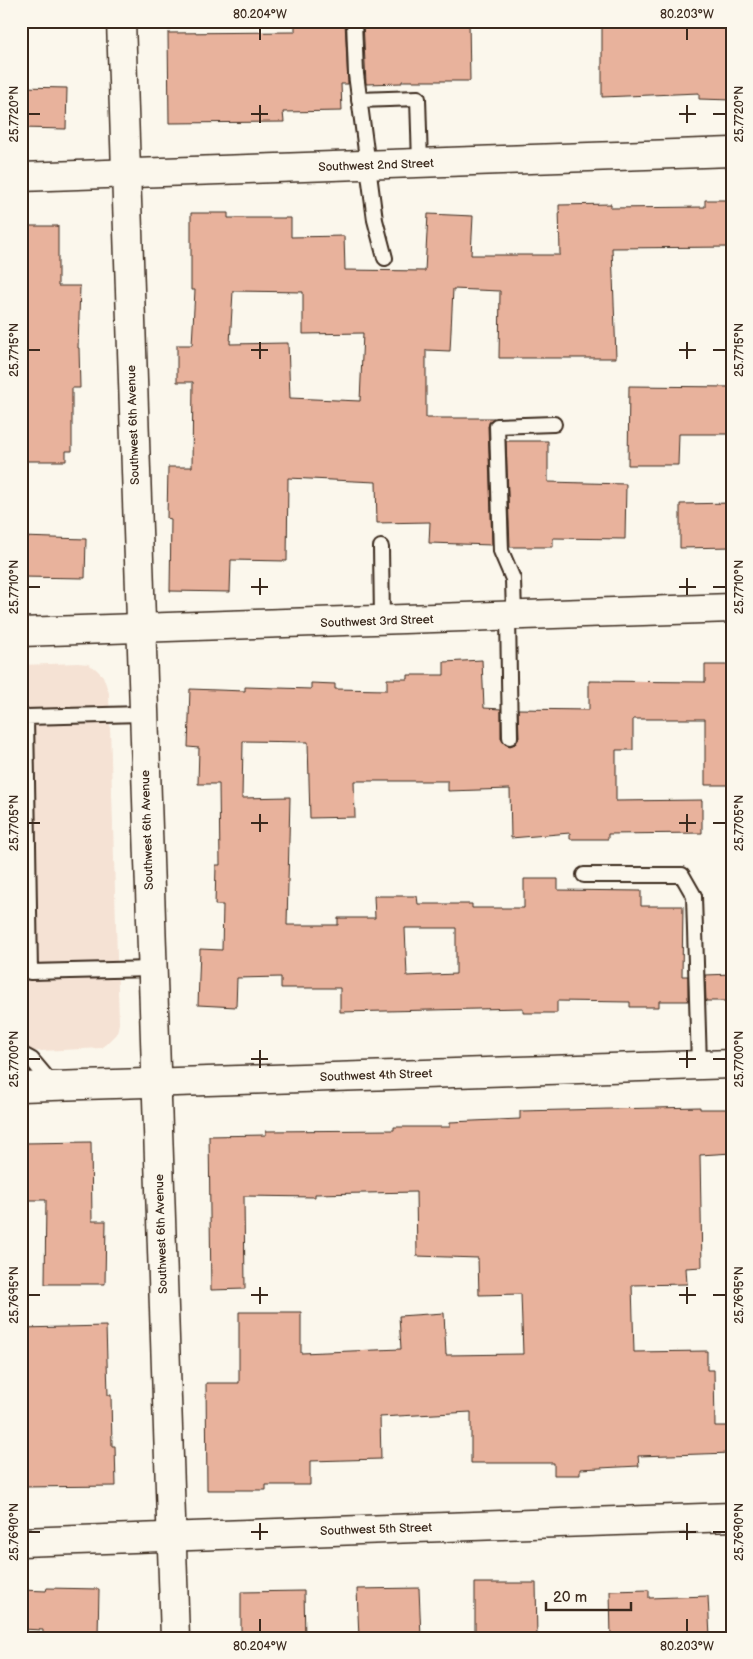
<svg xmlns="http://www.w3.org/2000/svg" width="753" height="1659" viewBox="0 0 753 1659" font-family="'Balsamiq Sans',sans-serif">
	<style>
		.built { fill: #f5e2d4 }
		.building { fill: #e8b29c; stroke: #3b2a1e; fill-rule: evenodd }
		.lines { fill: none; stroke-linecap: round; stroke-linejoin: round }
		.service-casing { stroke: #3b2a1e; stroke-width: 18 }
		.minor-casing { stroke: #3b2a1e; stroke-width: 31 }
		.service { stroke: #fbf7ec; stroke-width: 14 }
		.minor { stroke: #fbf7ec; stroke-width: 28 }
		.ticks { fill: none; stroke: #3b2a1e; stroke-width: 2 }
		.labels { text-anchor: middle; stroke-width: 4.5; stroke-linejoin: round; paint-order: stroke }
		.street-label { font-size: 12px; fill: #3b2a1e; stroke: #fbf7ec }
		.neatline { fill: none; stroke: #3b2a1e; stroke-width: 2 }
		.ticks-label { font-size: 12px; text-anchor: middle; fill: #3b2a1e }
	</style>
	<rect width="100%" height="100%" fill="#fbf7ec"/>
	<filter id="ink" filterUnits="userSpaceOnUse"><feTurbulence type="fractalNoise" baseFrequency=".02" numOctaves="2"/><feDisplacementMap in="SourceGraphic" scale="10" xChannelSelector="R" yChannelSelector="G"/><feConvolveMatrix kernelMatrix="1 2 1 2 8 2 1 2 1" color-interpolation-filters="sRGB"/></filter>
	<g filter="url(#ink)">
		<polygon class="built" points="78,663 88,664 96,669 103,676 109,693 119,1023 117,1033 102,1048 21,1052 21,665"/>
		<g class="building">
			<polygon points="295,21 345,21 348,84 341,84 342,111 283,112 284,122 169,123 168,33 295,32"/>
			<polygon points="363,21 469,21 470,81 402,81 402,83 366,84"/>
			<polygon points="602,21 732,21 732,100 699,99 699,93 602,97"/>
			<polygon points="21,87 67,88 66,129 21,128"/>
			<path d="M705 200H732V247L612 248 616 358H499L500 291 453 289 450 351 426 350V418H494L488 426 492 545 429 543 430 522 377 523 376 482 288 478 287 561 231 560 230 592 170 591 171 519 167 518 168 467H192L193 382H177V345H192L195 290H191V213H228V218H291V237L344 236 345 270 425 271 428 214 473 216 471 255H560L559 205 611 204V208L705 207ZM233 291 303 292V334L363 333 360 401 290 398 288 343 230 344Z"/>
			<polygon points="21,226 58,226 58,286 80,286 78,348 79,348 80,388 72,388 72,451 66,451 66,461 23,461"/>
			<polygon points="629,386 732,387 732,434 679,434 678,465 628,465"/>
			<polygon points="506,441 548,441 548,482 626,484 625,539 553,538 553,547 510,547"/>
			<polygon points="732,503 732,547 680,548 680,504"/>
			<polygon points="21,537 86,539 85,578 21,577"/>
			<path d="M482 660 484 708 501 709V738L503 742 510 746 515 744 519 737 518 709 589 710V681L705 682V665H732V785H705V719H633V750H616V801L702 800V833L608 834V839H570V833L511 838 510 789 448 791V781H354L355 817 310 818 308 742 243 741 242 798 290 797 287 925H338V918H375L374 896H417L418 904H472V908H524V879H558V890L641 891V906H683L682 976H688V1001H659V1007H630V1002L557 1001V1013H523V1008L340 1012V988H281V977L237 978 236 1007 198 1005 200 949 222 950 223 905H215L216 865H220L219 784H198L199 748 188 747 190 689 245 691V687L311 689V683L335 684V689L387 690V679H408V675H444V662ZM405 928H456V974L407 976Z"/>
			<polygon points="732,974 732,1001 706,1001 705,975"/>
			<polygon points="700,1107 700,1109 732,1109 732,1153 700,1155 702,1267 686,1268 687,1284 632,1285 634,1352 707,1351 707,1370 714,1370 715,1426 732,1426 732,1453 638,1456 639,1466 580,1469 580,1475 554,1475 554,1463 471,1463 471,1412 380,1417 381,1459 310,1461 310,1485 266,1485 266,1490 207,1490 206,1383 239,1383 239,1312 301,1312 301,1353 401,1349 399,1316 444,1313 446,1355 523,1354 521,1294 479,1295 478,1258 417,1256 416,1192 315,1194 315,1197 244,1196 245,1289 211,1290 209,1136 266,1135 266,1131 394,1130 394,1127 450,1127 450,1122 520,1119 520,1111"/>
			<polygon points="91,1142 92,1221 106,1221 105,1284 45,1284 46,1200 25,1200 24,1143"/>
			<polygon points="106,1326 108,1395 111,1395 112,1446 115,1446 116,1486 22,1487 21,1328"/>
			<polygon points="475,1583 536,1583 537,1638 475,1638"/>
			<polygon points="47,1588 99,1589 98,1635 43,1634 43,1630 21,1629 21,1590 46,1591"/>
			<polygon points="419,1588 421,1638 359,1638 357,1589"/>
			<polygon points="649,1590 649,1598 708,1596 710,1638 611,1638 610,1591"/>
			<polygon points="304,1591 305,1638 241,1638 241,1592"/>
		</g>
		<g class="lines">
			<defs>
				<g id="service">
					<polyline points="354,21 356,74 375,220 385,258"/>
					<polyline points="359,100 418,98 420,163"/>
					<polyline points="381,547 382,621"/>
					<polyline points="508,616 510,737"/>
					<polyline points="514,616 513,579 501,551 497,426 554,424"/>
					<polyline points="142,714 26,717 30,972 152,969"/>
					<polyline points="584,875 682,875 694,896 699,1065"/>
					<polyline points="21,1054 32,1060 53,1085"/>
				</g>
				<g id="minor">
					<polyline points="121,21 175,1638"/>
					<polyline points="21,177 732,152"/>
					<polyline points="21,632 732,608"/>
					<polyline points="21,1087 732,1064"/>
					<polyline points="21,1542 732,1517"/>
				</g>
			</defs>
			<use href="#service" class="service-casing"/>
			<use href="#minor" class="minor-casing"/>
			<use href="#service" class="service"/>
			<use href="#minor" class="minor"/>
		</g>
	</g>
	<path class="ticks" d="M260 28V40M687 28V40M260 105V123M687 105V123M28 114H40M251 114H268M679 114H696M713 114H726M260 342V359M687 342V359M28 350H40M251 350H268M679 350H696M713 350H726M260 578V595M687 578V595M28 587H40M251 587H268M679 587H696M713 587H726M260 814V832M687 814V832M28 823H40M251 823H268M679 823H696M713 823H726M260 1050V1068M687 1050V1068M28 1059H40M251 1059H268M679 1059H696M713 1059H726M260 1287V1304M687 1287V1304M28 1295H40M251 1295H268M679 1295H696M713 1295H726M260 1523V1540M687 1523V1540M28 1532H40M251 1532H268M679 1532H696M713 1532H726M260 1619V1632M687 1619V1632"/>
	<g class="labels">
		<g class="street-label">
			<text transform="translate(376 165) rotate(-2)" y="4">Southwest 2nd Street</text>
			<text transform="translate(133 425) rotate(-92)" y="4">Southwest 6th Avenue</text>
			<text transform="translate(377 621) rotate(-2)" y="4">Southwest 3rd Street</text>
			<text transform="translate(147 830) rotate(-92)" y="4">Southwest 6th Avenue</text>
			<text transform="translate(376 1075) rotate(-2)" y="4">Southwest 4th Street</text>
			<text transform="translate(161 1234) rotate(-92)" y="4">Southwest 6th Avenue</text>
			<text transform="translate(376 1529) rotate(-2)" y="4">Southwest 5th Street</text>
		</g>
	</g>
	<rect width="753" height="1659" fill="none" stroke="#fbf7ec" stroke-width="55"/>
	<path d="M546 1602v8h85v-8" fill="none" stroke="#3b2a1e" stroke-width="2.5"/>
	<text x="553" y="1602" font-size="15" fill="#3b2a1e" stroke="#fbf7ec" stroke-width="4" paint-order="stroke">20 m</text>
	<rect x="28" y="28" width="698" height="1604" class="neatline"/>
	<g class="ticks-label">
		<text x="260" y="18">80.204°W</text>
		<text x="687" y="18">80.203°W</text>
		<text transform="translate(14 114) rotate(-90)" y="4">25.7720°N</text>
		<text transform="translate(739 114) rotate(-90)" y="4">25.7720°N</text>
		<text transform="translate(14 350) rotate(-90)" y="4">25.7715°N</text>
		<text transform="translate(739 350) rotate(-90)" y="4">25.7715°N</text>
		<text transform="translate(14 587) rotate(-90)" y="4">25.7710°N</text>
		<text transform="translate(739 587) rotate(-90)" y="4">25.7710°N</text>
		<text transform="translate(14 823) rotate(-90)" y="4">25.7705°N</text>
		<text transform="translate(739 823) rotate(-90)" y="4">25.7705°N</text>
		<text transform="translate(14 1059) rotate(-90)" y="4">25.7700°N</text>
		<text transform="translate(739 1059) rotate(-90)" y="4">25.7700°N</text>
		<text transform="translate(14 1295) rotate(-90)" y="4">25.7695°N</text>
		<text transform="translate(739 1295) rotate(-90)" y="4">25.7695°N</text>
		<text transform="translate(14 1532) rotate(-90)" y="4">25.7690°N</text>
		<text transform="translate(739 1532) rotate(-90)" y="4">25.7690°N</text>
		<text x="260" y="1650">80.204°W</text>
		<text x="687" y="1650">80.203°W</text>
	</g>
</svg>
